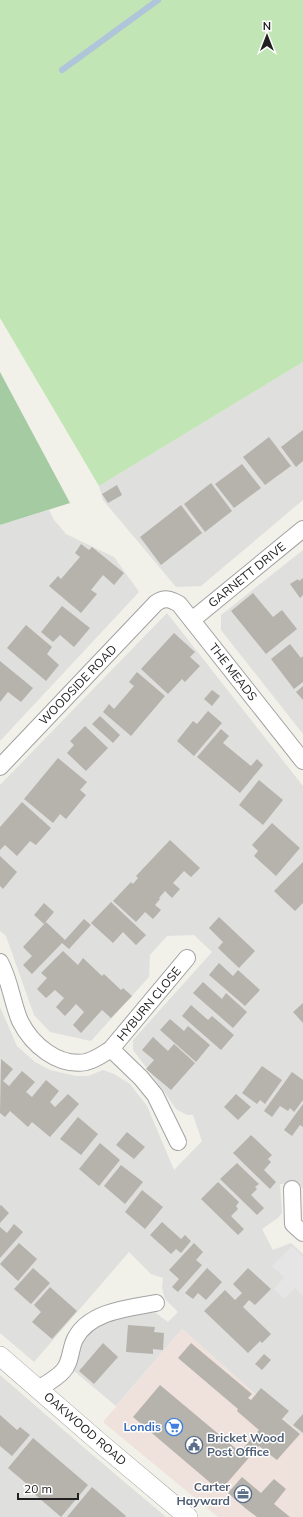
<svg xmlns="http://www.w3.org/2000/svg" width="303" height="1517" viewBox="0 0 303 1517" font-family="Mulish,sans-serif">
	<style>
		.residential { fill: #dfdfde }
		.commercial { fill: #efe1db }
		.grass { fill: #c1e5b5 }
		.forest { fill: #a4cba2 }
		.parking { fill: #e5e5e5 }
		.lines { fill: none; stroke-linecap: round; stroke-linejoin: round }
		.stream { stroke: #afc5d9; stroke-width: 6 }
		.building { fill: #b6b3ac }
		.minor-casing { stroke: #a2a2a2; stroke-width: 18 }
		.tertiary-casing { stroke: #a2a2a2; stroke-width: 20 }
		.minor { stroke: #fff; stroke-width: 16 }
		.tertiary { stroke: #fff; stroke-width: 19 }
		.labels { text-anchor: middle; stroke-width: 3; stroke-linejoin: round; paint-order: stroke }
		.street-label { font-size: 12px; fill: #212121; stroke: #fff }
		.shop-label { font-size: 12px; font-weight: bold; fill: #366cbe; stroke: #fff; text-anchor: end }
		.service-label { font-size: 12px; font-weight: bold; fill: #4e5e75; stroke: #fff; text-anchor: start }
	</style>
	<rect width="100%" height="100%" fill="#f1f0e9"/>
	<g class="residential">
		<polygon points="303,362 303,500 201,586 176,587 103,500 99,486"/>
		<polygon points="49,510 54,520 66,534 114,557 139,592 0,741 0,525"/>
		<polygon points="303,550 303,734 221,630 221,615"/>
		<polygon points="167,613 303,786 303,1189 298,1184 280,1184 282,1213 278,1218 262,1229 273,1250 291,1243 303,1254 303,1436 182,1329 116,1406 74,1371 74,1354 88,1330 99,1321 150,1310 156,1313 168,1322 178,1312 165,1299 162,1288 163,1278 151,1274 129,1252 34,1362 0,1333 0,1007 17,1046 35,1062 50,1070 76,1076 88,1076 103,1070 114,1074 130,1084 147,1106 174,1170 202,1141 193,1115 187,1115 176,1109 163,1090 133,1050 133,1040 212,952 194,935 167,936 150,955 149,977 91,1041 50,1032 34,1015 6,936 0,931 0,785"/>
		<polygon points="0,1375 82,1446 166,1517 0,1517"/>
	</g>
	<polygon class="commercial" points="182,1329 303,1436 303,1517 218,1517 103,1422"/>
	<polygon class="grass" points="0,0 303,0 303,362 99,486 0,318"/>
	<polygon class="forest" points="0,372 70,503 0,525"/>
	<polygon class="parking" points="292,1246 303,1257 303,1296 295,1288 284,1299 274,1289 284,1277 272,1266"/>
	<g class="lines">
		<polyline class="stream" points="62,70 158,0"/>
	</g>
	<g class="building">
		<polygon points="303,430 303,461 296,467 281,447"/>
		<polygon points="269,437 291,466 265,485 243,457"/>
		<polygon points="242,464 261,488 234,508 215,484"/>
		<polygon points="211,483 232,511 205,532 184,504"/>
		<polygon points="117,485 122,495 108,503 102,494"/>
		<polygon points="181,505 202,533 161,565 140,537"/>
		<polygon points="81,544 89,550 92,547 124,573 114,585 103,575 91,590 97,594 81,613 49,586 58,576 61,579 80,557 75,553"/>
		<polygon points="303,578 303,595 300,598 290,584 298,579 299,581"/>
		<polygon points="253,593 273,617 282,610 297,629 266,654 231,611"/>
		<polygon points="62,606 90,628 74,647 60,635 53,642 41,632"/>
		<polygon points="26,625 52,647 47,654 59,665 46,681 7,648"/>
		<polygon points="174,633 195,652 190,657 200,666 185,682 182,679 168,694 141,669"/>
		<polygon points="290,644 301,658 303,656 303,682 294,689 271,659"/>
		<polygon points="0,661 33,688 21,702 8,692 0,702"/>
		<polygon points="137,672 165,696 131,736 103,712 109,704 114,709 134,686 129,682"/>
		<polygon points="303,686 303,700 296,692"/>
		<polygon points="212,690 220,696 212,706 204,699"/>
		<polygon points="208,711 222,723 194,756 177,741 193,721 197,724"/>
		<polygon points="100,716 120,735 113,743 92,724"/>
		<polygon points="85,726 108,748 86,771 67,753 74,745 70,741"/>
		<polygon points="221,729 229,736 223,743 251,766 257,759 263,765 240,793 197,757"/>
		<polygon points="58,758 87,782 80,790 86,795 66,819 60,814 53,823 24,799"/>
		<polygon points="259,780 283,800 263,825 239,805"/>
		<polygon points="22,802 51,828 36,845 30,841 17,856 5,845 0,850 0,827"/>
		<polygon points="272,823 300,848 276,876 254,856 258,851 252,845"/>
		<polygon points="170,840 200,868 191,877 184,871 173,883 180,889 172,898 165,891 159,898 160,899 155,905 161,910 153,919 145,912 136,922 113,901 131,882 133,884 138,878 136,876"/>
		<polygon points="0,856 17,872 3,889 0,886"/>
		<polygon points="303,862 303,903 295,911 274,891"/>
		<polygon points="111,902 146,935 136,945 123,932 113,943 91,923"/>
		<polygon points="44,903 54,912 44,924 34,915"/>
		<polygon points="219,917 255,951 239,968 218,948 223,942 209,928"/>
		<polygon points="84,919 91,925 69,949 62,943 32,974 23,965 32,956 23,947 46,922 65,940"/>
		<polygon points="63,951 78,965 83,958 102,976 104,974 121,990 123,988 132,996 111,1018 102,1010 81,1033 73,1025 84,1012 76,1004 65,1016 56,1007 64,998 55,990 46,998 37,989 47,978 41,973"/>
		<polygon points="219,963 233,976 238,970 260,990 245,1006 209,975"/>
		<polygon points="203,982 222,999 226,993 247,1012 233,1028 193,993"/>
		<polygon points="303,1003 303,1023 293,1012"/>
		<polygon points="191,1005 208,1020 212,1016 234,1035 221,1050 182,1016"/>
		<polygon points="170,1019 184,1031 188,1026 210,1045 196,1062 160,1030"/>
		<polygon points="153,1037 168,1051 174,1044 195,1063 171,1090 146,1069 154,1060 142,1050"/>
		<polygon points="1,1059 13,1069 3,1081 9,1086 22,1071 35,1082 26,1092 32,1097 46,1080 59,1091 50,1102 55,1107 68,1094 79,1104 50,1137 32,1122 28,1127 10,1111 5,1117 0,1113"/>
		<polygon points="262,1066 282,1080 265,1104 260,1100 257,1104 242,1093"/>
		<polygon points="292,1072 303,1080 303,1100 294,1112 290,1108 288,1111 280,1106 272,1117 264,1111"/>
		<polygon points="236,1094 251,1107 238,1120 224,1107"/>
		<polygon points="303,1104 303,1127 300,1125 292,1136 284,1130"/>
		<polygon points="78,1117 98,1134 81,1155 60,1139"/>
		<polygon points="127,1132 145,1147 134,1159 116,1145"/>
		<polygon points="251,1135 272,1155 268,1159 271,1162 264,1170 276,1182 270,1189 233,1153"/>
		<polygon points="100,1143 120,1160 99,1186 79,1169"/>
		<polygon points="237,1163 259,1184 255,1187 257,1189 251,1195 264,1208 257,1215 220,1179"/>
		<polygon points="121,1165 143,1182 125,1204 104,1186"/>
		<polygon points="218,1182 239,1202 236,1206 238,1209 231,1216 244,1229 238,1235 201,1199"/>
		<polygon points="142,1190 163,1207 145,1229 125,1212"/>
		<polygon points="1,1205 9,1213 0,1223 0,1206"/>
		<polygon points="162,1222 181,1239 185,1235 191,1241 181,1253 176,1249 171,1254 150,1235"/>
		<polygon points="14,1224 23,1232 0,1258 0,1227 7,1233"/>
		<polygon points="19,1243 37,1259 18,1281 0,1264"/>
		<polygon points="194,1243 203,1252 196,1260 202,1265 178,1292 172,1287 179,1279 169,1270"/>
		<polygon points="33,1268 50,1283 31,1304 14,1289"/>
		<polygon points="207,1268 222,1282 206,1300 198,1293 193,1299 185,1293"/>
		<polygon points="248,1268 271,1289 255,1305 249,1300 243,1307 271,1334 262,1343 260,1341 248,1353 204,1311 225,1290 235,1300 242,1293 233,1284"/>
		<polygon points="50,1287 77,1311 52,1339 32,1322 41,1312 34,1305"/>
		<polygon points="128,1325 155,1327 154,1332 164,1333 163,1350 153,1349 153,1354 126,1352"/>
		<polygon points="103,1343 118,1357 94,1384 79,1371"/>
		<polygon points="191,1343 252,1394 248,1398 251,1400 261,1388 289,1411 282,1419 300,1434 277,1460 259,1446 220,1491 133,1417 160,1385 240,1452 259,1430 237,1411 238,1409 178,1358"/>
		<polygon points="264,1354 271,1360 262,1370 255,1364"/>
		<polygon points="303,1414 303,1433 293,1425"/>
		<polygon points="0,1415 17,1430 20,1427 30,1435 12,1456 0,1446"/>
		<polygon points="33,1438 88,1485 61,1517 32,1492 34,1490 8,1468"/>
		<polygon points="242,1477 261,1493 274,1479 286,1489 274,1504 290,1517 257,1517 245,1508 228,1493"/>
		<polygon points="92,1487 126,1516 125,1517 67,1517"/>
	</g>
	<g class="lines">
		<defs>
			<g id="minor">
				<polyline points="192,620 303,529"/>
				<path d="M0 767 156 603C165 597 170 599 179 604L303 761"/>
				<path d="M0 962C10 980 12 1002 20 1021 32 1045 58 1067 86 1062 95 1060 103 1054 111 1049L187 958"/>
				<polyline points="111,1049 141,1078 155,1095 178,1142"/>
				<polyline points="292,1189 293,1224 303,1233"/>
				<path d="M38 1389C46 1384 57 1378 63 1371 71 1363 70 1349 75 1339 89 1311 129 1308 156 1303"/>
			</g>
			<polyline id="tertiary" points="0,1356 99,1442 188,1517"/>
		</defs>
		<use href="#minor" class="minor-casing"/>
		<use href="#tertiary" class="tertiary-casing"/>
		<use href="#minor" class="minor"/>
		<use href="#tertiary" class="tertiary"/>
	</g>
	<defs>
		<symbol id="supermarket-ring" viewBox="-11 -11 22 22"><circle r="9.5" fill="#fff" stroke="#3f7fe0" stroke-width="1.5"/><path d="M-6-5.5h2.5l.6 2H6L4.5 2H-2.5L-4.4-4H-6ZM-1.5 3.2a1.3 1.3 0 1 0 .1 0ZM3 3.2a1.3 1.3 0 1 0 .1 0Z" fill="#3f7fe0"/></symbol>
		<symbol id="civic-ring" viewBox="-11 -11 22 22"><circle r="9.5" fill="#fff" stroke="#5c6f8a" stroke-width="1.5"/><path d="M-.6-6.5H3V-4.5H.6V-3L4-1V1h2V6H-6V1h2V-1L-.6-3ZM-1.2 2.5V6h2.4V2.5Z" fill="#5c6f8a"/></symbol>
		<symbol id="office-ring" viewBox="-11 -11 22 22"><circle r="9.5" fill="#fff" stroke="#5c6f8a" stroke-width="1.5"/><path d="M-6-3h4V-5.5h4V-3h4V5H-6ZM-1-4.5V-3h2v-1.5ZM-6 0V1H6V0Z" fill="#5c6f8a"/></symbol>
	</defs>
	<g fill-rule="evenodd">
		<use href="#supermarket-ring" x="164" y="1417" width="20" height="20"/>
		<use href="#civic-ring" x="184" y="1435" width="20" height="20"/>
		<use href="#office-ring" x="233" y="1484" width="20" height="20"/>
	</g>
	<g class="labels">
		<g class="street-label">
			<text transform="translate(247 575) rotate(-39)" y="4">GARNETT DRIVE</text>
			<text transform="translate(233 672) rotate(52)" y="4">THE MEADS</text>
			<text transform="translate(78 685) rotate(-46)" y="4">WOODSIDE ROAD</text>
			<text transform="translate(149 1004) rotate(-50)" y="4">HYBURN CLOSE</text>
			<text transform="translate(85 1429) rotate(41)" y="4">OAKWOOD ROAD</text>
		</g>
		<g class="shop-label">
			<text x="161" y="1431">Londis</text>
		</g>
		<g class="service-label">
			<text x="207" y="1442">Bricket Wood<tspan x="207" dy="14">Post Office</tspan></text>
			<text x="230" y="1491" text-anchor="end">Carter<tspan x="230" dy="14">Hayward</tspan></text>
		</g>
	</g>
	<g transform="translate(267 36)" stroke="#ffffff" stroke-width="3" paint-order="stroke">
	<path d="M0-3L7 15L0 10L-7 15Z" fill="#212121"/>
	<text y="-6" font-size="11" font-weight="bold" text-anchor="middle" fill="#212121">N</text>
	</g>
	<path d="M18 1493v6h60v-6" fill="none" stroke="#212121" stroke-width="2"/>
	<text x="24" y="1493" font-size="12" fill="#212121" stroke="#ffffff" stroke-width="3" paint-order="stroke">20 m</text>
</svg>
